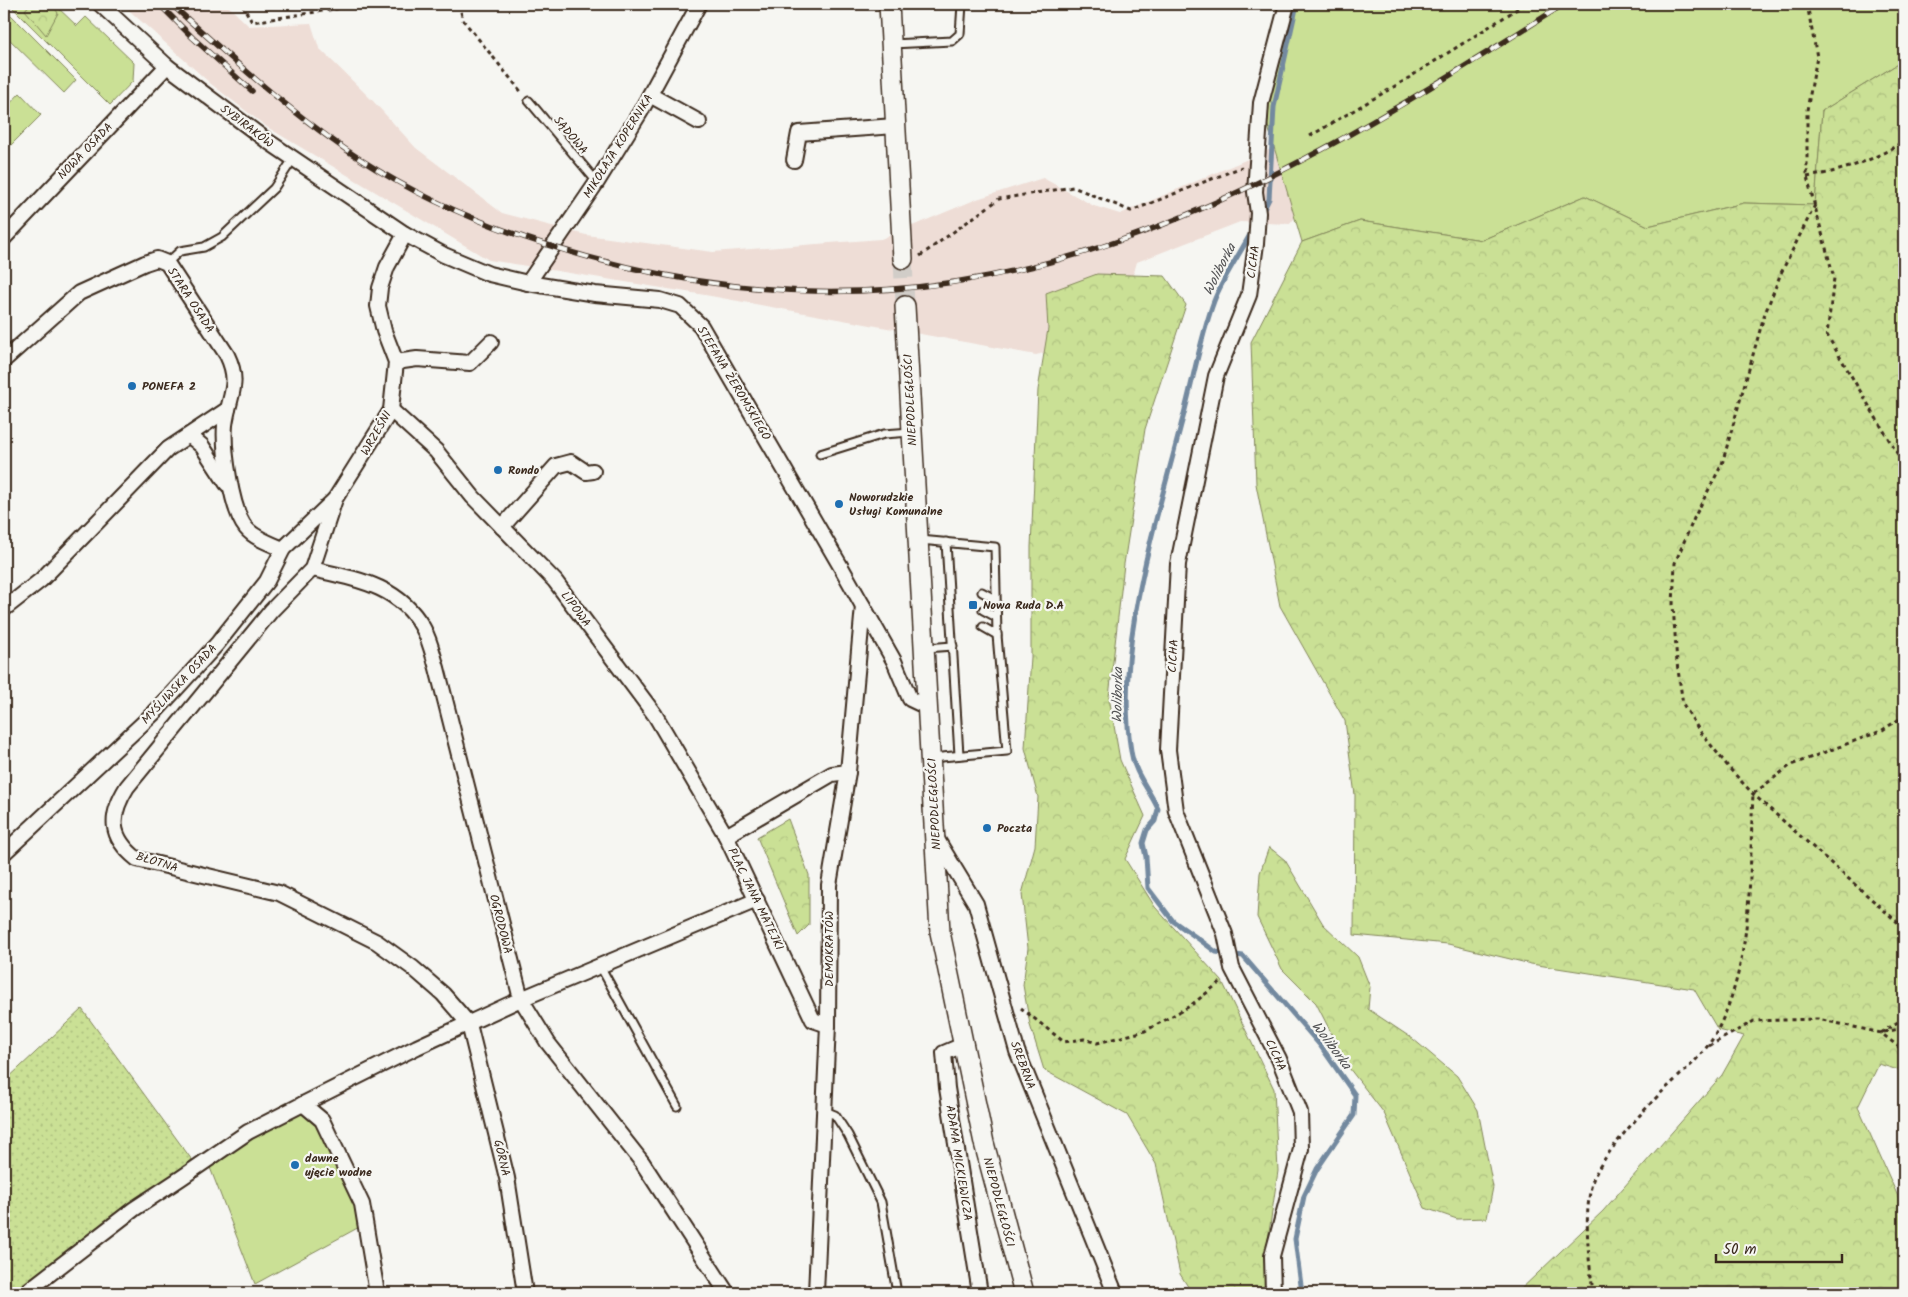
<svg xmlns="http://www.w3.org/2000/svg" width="1908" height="1297" viewBox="0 0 1908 1297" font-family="Kalam,sans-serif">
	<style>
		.built { fill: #eeddd6 }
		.grass { fill: #cae095; stroke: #82855a }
		.forest { fill: url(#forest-crowns); stroke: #82855a }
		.garden { fill: url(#garden-dots); stroke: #82855a }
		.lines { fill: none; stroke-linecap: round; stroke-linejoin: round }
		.stream { stroke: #73899f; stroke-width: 5 }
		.secondary-tunnel { stroke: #d1cdc8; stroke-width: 19; stroke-dasharray: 19 9; stroke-linecap: butt }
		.lane-casing { stroke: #3b2a1e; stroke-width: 11 }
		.street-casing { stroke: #3b2a1e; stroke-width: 18 }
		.secondary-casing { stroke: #3b2a1e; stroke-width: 22 }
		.path { stroke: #3b2a1e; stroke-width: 3; stroke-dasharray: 4 4; stroke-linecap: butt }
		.lane { stroke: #f6f6f2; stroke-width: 7 }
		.street { stroke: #f6f6f2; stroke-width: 14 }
		.secondary { stroke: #f6f6f2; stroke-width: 19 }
		.rail-casing { stroke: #3b2a1e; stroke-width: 5.5 }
		.rail { stroke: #f6f6f2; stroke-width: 4; stroke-dasharray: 11; stroke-linecap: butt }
		.poi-dot { fill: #1f6fb2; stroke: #f6f6f2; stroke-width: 2 }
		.labels { text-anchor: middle; stroke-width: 4.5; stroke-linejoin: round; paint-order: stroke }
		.street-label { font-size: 12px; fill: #3b2a1e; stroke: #f6f6f2 }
		.poi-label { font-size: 12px; font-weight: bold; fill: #3b2a1e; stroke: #f6f6f2; text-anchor: start }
		.water-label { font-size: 14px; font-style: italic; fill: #525254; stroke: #f6f6f2 }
	</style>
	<defs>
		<pattern id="forest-crowns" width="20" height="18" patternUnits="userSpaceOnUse" patternTransform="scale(1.25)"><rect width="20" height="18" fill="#cae095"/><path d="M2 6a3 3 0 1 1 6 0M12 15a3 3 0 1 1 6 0" fill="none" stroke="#aec080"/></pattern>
		<pattern id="garden-dots" width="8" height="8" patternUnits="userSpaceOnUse" patternTransform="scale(1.25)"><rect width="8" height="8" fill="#cae095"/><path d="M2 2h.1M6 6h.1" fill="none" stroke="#aec080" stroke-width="1.8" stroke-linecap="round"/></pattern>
	</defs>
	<rect width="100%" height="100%" fill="#f6f6f2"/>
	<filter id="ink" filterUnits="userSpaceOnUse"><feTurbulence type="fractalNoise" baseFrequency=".02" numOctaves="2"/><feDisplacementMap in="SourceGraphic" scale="10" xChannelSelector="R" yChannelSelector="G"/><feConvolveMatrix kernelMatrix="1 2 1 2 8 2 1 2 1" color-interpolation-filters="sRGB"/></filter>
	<g filter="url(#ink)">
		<polygon class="built" points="122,4 226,4 249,26 311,23 319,48 373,101 416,148 502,213 586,235 713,252 881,239 977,199 1043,178 1094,206 1120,214 1294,139 1309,199 1290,224 1240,222 1137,262 1116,335 1036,355 705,295 489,260 267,127 211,84"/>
		<g class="grass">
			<polygon points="9,4 54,4 77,26 86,17 134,63 133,81 110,105"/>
			<polygon points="1287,4 1904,4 1904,60 1822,111 1815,205 1744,203 1648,226 1585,196 1482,240 1360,221 1302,242 1261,103"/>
			<polygon points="4,8 76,80 64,93 4,34"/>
			<polygon points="20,93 41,115 9,147 4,142 4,110"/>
			<polygon points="303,1109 319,1123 359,1206 363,1225 255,1284 209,1165 250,1135"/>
		</g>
		<g class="forest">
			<polygon points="30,4 52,4 58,13 46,35 25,10"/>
			<polygon points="1904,60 1904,1072 1879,1064 1858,1107 1904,1210 1904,1293 1517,1293 1603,1211 1722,1075 1744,1036 1718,1030 1694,989 1531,964 1448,944 1354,935 1355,795 1345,721 1280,606 1256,484 1251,342 1302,242 1360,221 1482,240 1585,196 1648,226 1744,203 1815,205 1822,111"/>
			<polygon points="1097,274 1165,276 1186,305 1145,429 1124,564 1109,697 1120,760 1145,816 1125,859 1155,907 1222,981 1274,1089 1278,1171 1267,1246 1271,1293 1192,1293 1180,1274 1156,1164 1127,1115 1044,1070 1030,1025 1023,985 1028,948 1022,894 1035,846 1038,797 1025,748 1031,657 1031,547 1038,390 1048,329 1046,293"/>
			<polygon points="788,819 809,875 809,925 798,936 757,837"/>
			<polygon points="1269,847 1285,860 1323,924 1358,957 1370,987 1368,1009 1413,1039 1457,1076 1478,1110 1493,1187 1487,1218 1457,1219 1425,1208 1384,1113 1349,1068 1316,1003 1282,969 1257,917 1260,873"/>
		</g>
		<polygon class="garden" points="82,1009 192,1160 11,1293 4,1293 4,1082"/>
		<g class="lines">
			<g class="stream">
				<polyline points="1262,213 1269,199 1274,107 1297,4"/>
				<path d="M1252 231C1240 254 1223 277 1214 301 1200 338 1192 386 1181 425 1156 523 1114 650 1131 751 1134 773 1149 789 1158 809L1155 821 1147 830 1143 843 1146 857 1148 888 1173 921 1200 940 1216 952 1243 956 1320 1045 1355 1095 1354 1115 1317 1169 1304 1196 1295 1239 1302 1293"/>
			</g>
			<polyline class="secondary-tunnel" points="903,259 905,306"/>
			<defs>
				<g id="lane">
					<polyline points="892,44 952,41 960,34 962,4"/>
					<polyline points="529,101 597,182"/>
					<polyline points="167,263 180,251 204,247 222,237 274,188 293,159"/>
					<polyline points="820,454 884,434 911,432"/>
					<polyline points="920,540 995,547 997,635 1007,751 931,758"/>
					<polyline points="946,542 959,755"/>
					<polyline points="982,592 995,599"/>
					<polyline points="983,610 996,617"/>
					<polyline points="983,627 997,635"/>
					<polyline points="926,648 953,646"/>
					<polyline points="600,966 677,1106"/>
					<polyline points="825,1111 835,1115 848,1135 881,1202 897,1293"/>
				</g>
				<g id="street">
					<polyline points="100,4 167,66 266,140 405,234 444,255 489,274 528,283 595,294 660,300 680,306 701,326 841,567 894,661 910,699 929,708"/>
					<polyline points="650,95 699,122"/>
					<polyline points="794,160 799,133 895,126"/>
					<path d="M405 234 387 267 380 288 378 306 384 331 396 362 391 410 335 499 312 569 271 611 127 787C109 816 109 837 137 859L279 893 377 942 413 968 443 994 469 1024 507 1178 525 1293"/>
					<polyline points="4,238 167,66"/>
					<polyline points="528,283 597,182 641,111 699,4"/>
					<path d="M4 360 79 293 145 263 157 259 167 263 227 355C241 384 229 395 225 425 223 448 231 510 246 528 254 538 271 544 283 549"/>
					<polyline points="396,362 417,359 470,363 491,342"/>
					<polyline points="391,410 436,451 473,497 555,581 655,715 726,836 813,1020 828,1025"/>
					<polyline points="190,436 202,446 227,484"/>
					<polyline points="502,527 556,466 571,462 586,472 593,471"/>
					<path d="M312 569C356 579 399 585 423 628 430 640 433 655 437 668L521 999 548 1043 642 1162 727 1293"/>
					<polyline points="4,609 41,580 168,449 228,409"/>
					<polyline points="726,836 832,774 848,772"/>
					<polyline points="936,838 976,904 1017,1051 1115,1293"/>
					<polyline points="4,853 156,711 217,644 267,581 283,549 334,500"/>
					<polyline points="963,1045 944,1053 947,1088 980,1293"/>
					<polyline points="25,1293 134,1209 181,1178 248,1132 303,1104"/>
					<polyline points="377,1293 362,1204 322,1120 303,1104 417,1047 521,999 757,900"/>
					<polyline points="816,1293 828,1025 829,885 848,772 863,606"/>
					<polyline points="1273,1293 1272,1256 1301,1149 1300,1112 1279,1059 1232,968 1225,934 1176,811 1168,750 1178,564 1216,376 1249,295 1256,244 1258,213 1255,192 1261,103 1287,4"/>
				</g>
				<g id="secondary">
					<polyline points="889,4 903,259"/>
					<polyline points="905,306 940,932 984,1143 1024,1293"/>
				</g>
			</defs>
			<use href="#lane" class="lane-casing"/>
			<use href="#street" class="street-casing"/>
			<use href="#secondary" class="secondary-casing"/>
			<g class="path">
				<polyline points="242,4 252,22 367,4"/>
				<polyline points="459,4 463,20 523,94"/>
				<polyline points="1807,4 1817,57 1807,110 1807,177 1834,278 1827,335 1904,465"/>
				<polyline points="1310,136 1402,82 1525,4"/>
				<path d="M1807 177C1843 171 1873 161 1904 141"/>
				<polyline points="1815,205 1781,273 1764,316 1722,464 1695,516 1675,563 1673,605 1677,663 1683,704 1699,730 1730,769 1753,794 1904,928"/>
				<polyline points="920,256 999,199 1073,187 1131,211 1242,167"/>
				<polyline points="1021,1008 1064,1042 1084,1039 1097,1043 1145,1031 1190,1006 1223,980"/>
				<polyline points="1884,1032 1904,1028"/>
				<polyline points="1881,1033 1904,1018"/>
				<polyline points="1709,1046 1754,1021 1818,1019 1881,1033 1904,1051"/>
				<path d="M1593 1293C1589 1259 1583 1218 1592 1183 1598 1160 1644 1109 1663 1091 1683 1072 1706 1054 1718 1029 1754 958 1749 871 1753 794L1791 765 1881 731 1904 716"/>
			</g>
			<use href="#lane" class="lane"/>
			<use href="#street" class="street"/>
			<use href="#secondary" class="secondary"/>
			<defs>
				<g id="rail">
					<polyline points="159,4 193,38 252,91"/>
					<path d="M171 4C232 59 294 116 363 161 442 212 535 245 627 267 997 354 1265 195 1564 4"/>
				</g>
			</defs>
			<use href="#rail" class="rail-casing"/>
			<use href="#rail" class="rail"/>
		</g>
	</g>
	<g class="poi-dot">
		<circle cx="132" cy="386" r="5"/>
		<circle cx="498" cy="470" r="5"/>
		<circle cx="839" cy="504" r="5"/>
		<rect x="968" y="600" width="10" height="10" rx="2.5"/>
		<circle cx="987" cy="828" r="5"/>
		<circle cx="295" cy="1165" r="5"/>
	</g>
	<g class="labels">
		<g class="street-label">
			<text transform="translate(247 126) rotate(37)" y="4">SYBIRAKÓW</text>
			<text transform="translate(571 135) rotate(50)" y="4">SĄDOWA</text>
			<text transform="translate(618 146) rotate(-58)" y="4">MIKOŁAJA KOPERNIKA</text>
			<text transform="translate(85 151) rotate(-46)" y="4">NOWA OSADA</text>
			<text transform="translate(1253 262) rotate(-82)" y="4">CICHA</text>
			<text transform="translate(191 300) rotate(57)" y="4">STARA OSADA</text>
			<text transform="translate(734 383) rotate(59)" y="4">STEFANA ŻEROMSKIEGO</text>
			<text transform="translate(910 400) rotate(-93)" y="4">NIEPODLEGŁOŚCI</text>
			<text transform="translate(376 433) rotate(-60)" y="4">WRZEŚNI</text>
			<text transform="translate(576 609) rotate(53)" y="4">LIPOWA</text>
			<text transform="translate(1173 656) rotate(-87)" y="4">CICHA</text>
			<text transform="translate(179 684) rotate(-47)" y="4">MYŚLIWSKA OSADA</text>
			<text transform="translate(934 804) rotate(-93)" y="4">NIEPODLEGŁOŚCI</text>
			<text transform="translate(157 862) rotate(17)" y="4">BŁOTNA</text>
			<text transform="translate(756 899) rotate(64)" y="4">PLAC JANA MATEJKI</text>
			<text transform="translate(501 924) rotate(76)" y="4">OGRODOWA</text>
			<text transform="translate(829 949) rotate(-90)" y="4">DEMOKRATÓW</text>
			<text transform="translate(1276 1055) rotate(65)" y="4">CICHA</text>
			<text transform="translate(1023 1065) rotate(70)" y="4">SREBRNA</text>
			<text transform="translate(502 1158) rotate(77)" y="4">GÓRNA</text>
			<text transform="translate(959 1163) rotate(81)" y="4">ADAMA MICKIEWICZA</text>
			<text transform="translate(999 1202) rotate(75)" y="4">NIEPODLEGŁOŚCI</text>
		</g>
		<g class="poi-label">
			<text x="142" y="390">PONEFA 2</text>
			<text x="508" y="474">Rondo</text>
			<text x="849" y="501">Noworudzkie<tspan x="849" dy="14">Usługi Komunalne</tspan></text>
			<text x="983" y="609">Nowa Ruda D.A</text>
			<text x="997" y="832">Poczta</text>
			<text x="305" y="1162">dawne<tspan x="305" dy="14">ujęcie wodne</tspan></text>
		</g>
		<g class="water-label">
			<text transform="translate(1219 269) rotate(-63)" y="5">Woliborka</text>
			<text transform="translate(1117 695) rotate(-89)" y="5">Woliborka</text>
			<text transform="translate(1332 1045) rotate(53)" y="5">Woliborka</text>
		</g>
	</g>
	<rect width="1908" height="1297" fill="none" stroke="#f6f6f2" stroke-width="20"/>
	<rect x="10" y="10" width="1888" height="1277" fill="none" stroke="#3b2a1e" stroke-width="2" filter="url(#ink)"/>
	<path d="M1716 1254v8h126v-8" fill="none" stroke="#3b2a1e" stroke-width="2.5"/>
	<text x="1723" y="1254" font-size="15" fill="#3b2a1e" stroke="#f6f6f2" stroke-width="4" paint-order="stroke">50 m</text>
</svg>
